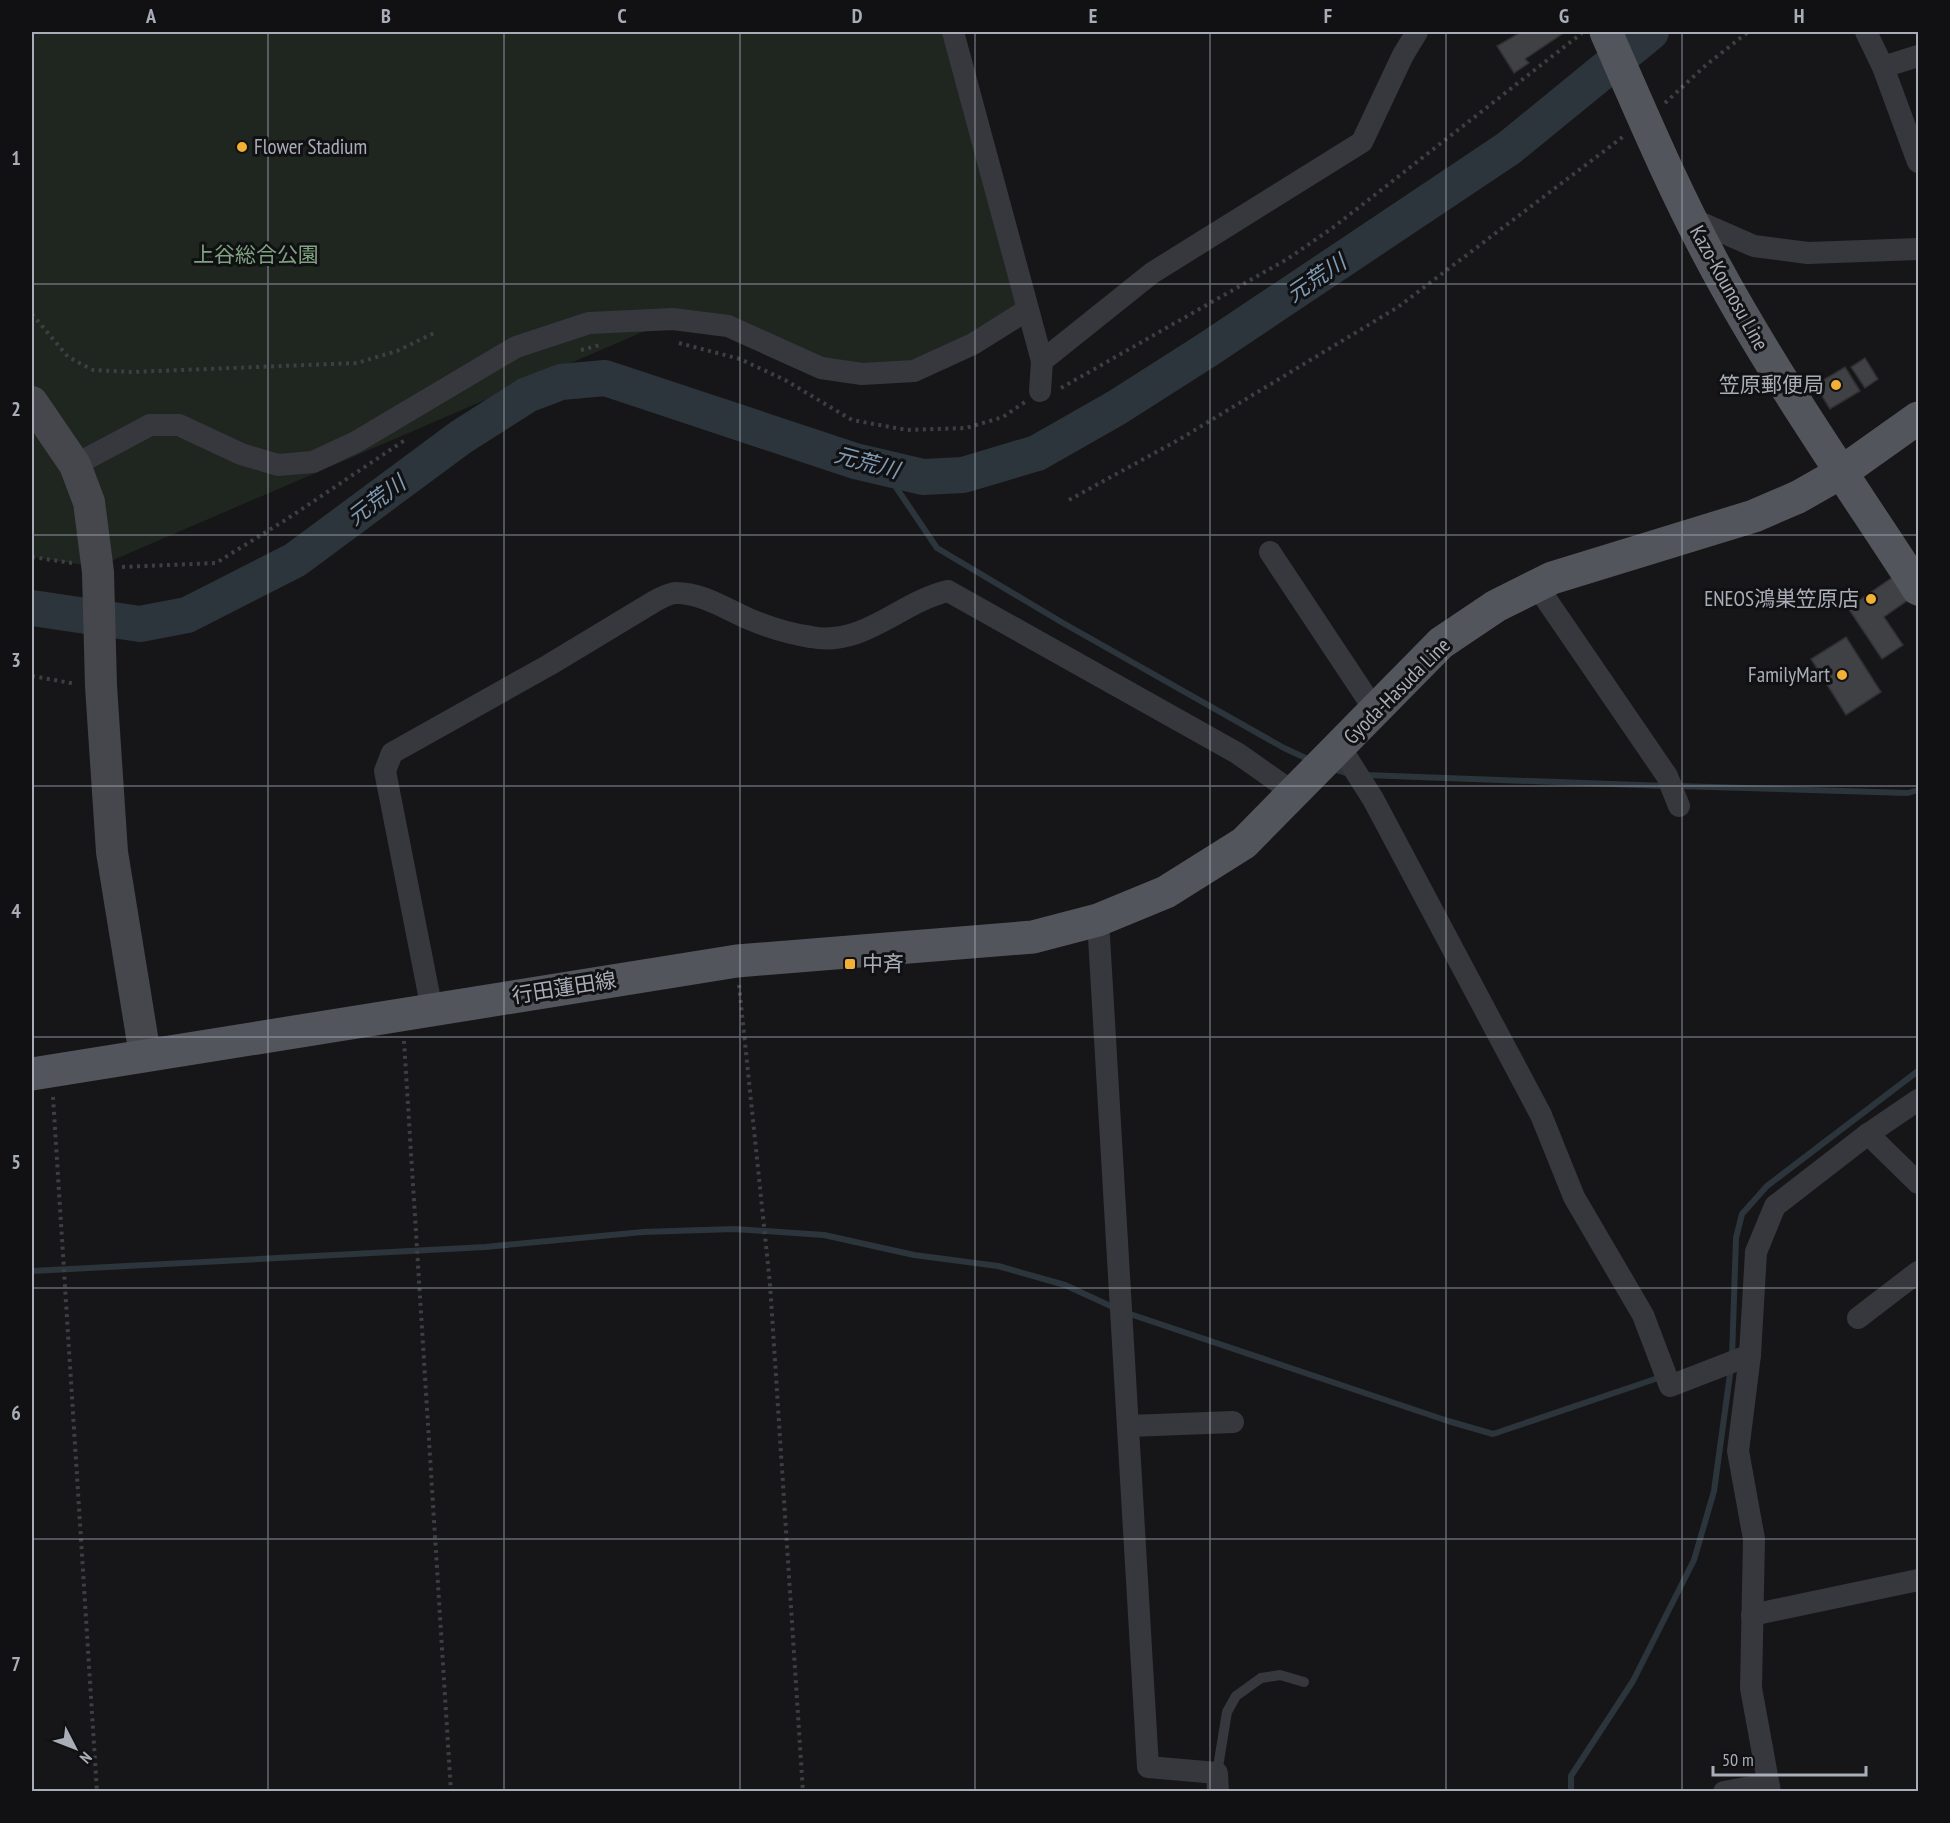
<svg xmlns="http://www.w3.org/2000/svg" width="1950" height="1823" viewBox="0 0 1950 1823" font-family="'PT Sans Narrow','Noto Sans JP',sans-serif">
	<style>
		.green { fill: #1e261f }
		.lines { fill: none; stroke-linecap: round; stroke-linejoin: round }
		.stream { stroke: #2c353c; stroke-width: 6 }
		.river { stroke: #2c353c; stroke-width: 36 }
		.building { fill: #404145; stroke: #303034; stroke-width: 1.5 }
		.path { stroke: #3d3f44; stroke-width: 4; stroke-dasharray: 3 4.5; stroke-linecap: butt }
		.lane { stroke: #37383d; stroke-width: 10 }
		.street { stroke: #37383d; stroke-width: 22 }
		.secondary { stroke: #45474d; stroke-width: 32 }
		.primary { stroke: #53555c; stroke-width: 33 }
		.grid { fill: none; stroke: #a8adb8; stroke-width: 1.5; stroke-opacity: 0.55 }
		.poi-dot { fill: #f2b134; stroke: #111113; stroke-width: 2 }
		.labels { text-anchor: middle; stroke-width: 6; stroke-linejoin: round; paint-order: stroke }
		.poi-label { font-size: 21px; fill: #a8adb8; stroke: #111113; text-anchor: end }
		.park-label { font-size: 21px; fill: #7fa381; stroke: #111113 }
		.street-label { font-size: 21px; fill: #a8adb8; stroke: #111113 }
		.water-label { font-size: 22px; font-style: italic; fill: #7f9bb3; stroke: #111113 }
		.neatline { fill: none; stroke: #a8adb8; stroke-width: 2 }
		.grid-label { font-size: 20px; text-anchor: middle; font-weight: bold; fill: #a8adb8 }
	</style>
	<rect width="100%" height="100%" fill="#161618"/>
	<polygon class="green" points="32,32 955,32 1027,310 914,371 862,374 673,319 97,567 32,557"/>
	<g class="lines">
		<g class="stream">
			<polyline points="883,468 937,548 1063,623 1284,748 1312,761"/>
			<polyline points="1330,768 1352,775"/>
			<polyline points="1365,775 1666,786"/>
			<polyline points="1677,786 1908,793 1918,790"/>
			<polyline points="32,1271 485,1247 643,1232 734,1229 824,1235 914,1255 998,1266 1065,1285 1115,1308"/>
			<polyline points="1127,1313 1448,1421 1493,1434 1661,1377"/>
			<polyline points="1732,1357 1736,1238 1742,1214 1767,1186 1918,1071"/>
			<polyline points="1571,1792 1571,1776 1633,1681 1694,1560 1714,1491 1731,1367"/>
		</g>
		<polyline class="river" points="32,608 140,624 187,615 295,560 461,437 527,395 561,382 605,378 855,461 923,477 963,475 1037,453 1116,408 1207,350 1509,148 1651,32"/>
	</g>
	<g class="building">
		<polygon points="1521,32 1565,32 1525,59 1529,63 1514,73 1497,46"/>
		<polygon points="1865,358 1878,379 1865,388 1851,367"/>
		<polygon points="1845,367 1860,391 1830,409 1815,385"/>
		<polygon points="1893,577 1908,600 1884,617 1903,645 1882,659 1848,608"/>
		<polygon points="1846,637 1881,692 1846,715 1811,659"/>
	</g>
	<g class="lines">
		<g class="path">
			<polyline points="1665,103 1706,65 1748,32"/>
			<polyline points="32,314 68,357 93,370 132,372 357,363 397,351 436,332"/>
			<polyline points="679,343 740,359 785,380 852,420 907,430 966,428 1003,417 1025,402"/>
			<polyline points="581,350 600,345"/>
			<polyline points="1061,388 1289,258 1335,226 1582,33"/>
			<polyline points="1069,500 1180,439 1398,307 1624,136"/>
			<polyline points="32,557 72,563"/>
			<polyline points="122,567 216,563 287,519 405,440"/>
			<polyline points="32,676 76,684"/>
			<polyline points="739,985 770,1284 803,1792"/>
			<polyline points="404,1041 451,1792"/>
			<polyline points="53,1097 97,1792"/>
		</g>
		<polyline class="lane" points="1217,1773 1227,1712 1236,1696 1261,1678 1280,1675 1304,1682"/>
		<g class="street">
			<polyline points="953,32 1042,361 1040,391"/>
			<polyline points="1866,32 1883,67 1918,162"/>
			<polyline points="1883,67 1918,56"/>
			<polyline points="1690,218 1754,246 1808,253 1918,249"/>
			<polyline points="1042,361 1152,273 1362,142 1403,55 1417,32"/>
			<polyline points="75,465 150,425 179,425 241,454 278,465 313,462 356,442 516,347 589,323 673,319 728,326 821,368 862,374 914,371 973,344 1027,310"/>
			<polyline points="1270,552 1374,709"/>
			<polyline points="1537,586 1667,776 1679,806"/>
			<polyline points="1340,747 1373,799 1541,1115 1574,1197 1643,1315 1670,1386 1750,1355"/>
			<polyline points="1098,920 1148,1767 1217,1773 1218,1792"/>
			<path d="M432 1010 385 771 392 753 549 665 655 601C661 598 669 593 676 593 702 593 726 609 749 619 768 627 791 634 811 637 864 647 900 602 948 591L1237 753 1294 793"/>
			<polyline points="1868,1134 1918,1183"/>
			<polyline points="1858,1318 1918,1272"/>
			<polyline points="1129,1426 1233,1422"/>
			<polyline points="1752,1615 1918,1580"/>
			<polyline points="1724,1792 1768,1784"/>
			<polyline points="1770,1792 1751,1688 1754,1539 1738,1451 1750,1355 1756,1252 1775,1206 1868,1134 1918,1100"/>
		</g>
		<polyline class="secondary" points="32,402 75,465 89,502 98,572 101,686 112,852 145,1055"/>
		<g class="primary">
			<path d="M1606 32C1641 112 1675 193 1717 270 1777 380 1850 484 1918 589"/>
			<polyline points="32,1074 737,961 1033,937 1098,920 1166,892 1244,843 1441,643 1496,606 1552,578 1754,516 1798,497 1842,472 1918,418"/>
		</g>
	</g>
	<path class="grid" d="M268 32V1792M504 32V1792M740 32V1792M975 32V1792M1210 32V1792M1446 32V1792M1682 32V1792M32 284H1918M32 535H1918M32 786H1918M32 1037H1918M32 1288H1918M32 1539H1918"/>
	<g class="poi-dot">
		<circle cx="242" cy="147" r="6"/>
		<circle cx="1836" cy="385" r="6"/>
		<circle cx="1871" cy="599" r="6"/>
		<circle cx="1842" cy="675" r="6"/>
		<rect x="844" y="958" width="12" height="12" rx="3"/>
	</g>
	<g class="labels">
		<g class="poi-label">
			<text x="254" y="154" text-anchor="start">Flower Stadium</text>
			<text x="1824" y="392">笠原郵便局</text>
			<text x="1859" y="606">ENEOS鴻巣笠原店</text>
			<text x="1830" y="682">FamilyMart</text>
			<text x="862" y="971" text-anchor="start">中斉</text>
		</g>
		<g class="park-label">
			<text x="256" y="262">上谷総合公園</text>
		</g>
		<g class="street-label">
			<text transform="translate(1729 288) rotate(61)" y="7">Kazo-Kounosu Line</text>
			<text transform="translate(1397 691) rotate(-45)" y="7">Gyoda-Hasuda Line</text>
			<text transform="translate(564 988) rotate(-9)" y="7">行田蓮田線</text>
		</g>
		<g class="water-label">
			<text transform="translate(1316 278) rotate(-34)" y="8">元荒川</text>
			<text transform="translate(867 462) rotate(15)" y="8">元荒川</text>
			<text transform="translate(376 500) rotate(-37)" y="8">元荒川</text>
		</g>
	</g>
	<rect width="1950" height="1823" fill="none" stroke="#111113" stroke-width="66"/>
	<g transform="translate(75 1748) rotate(132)" stroke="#111113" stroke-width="4.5" paint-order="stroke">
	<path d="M0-4.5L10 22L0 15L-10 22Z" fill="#a8adb8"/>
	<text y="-9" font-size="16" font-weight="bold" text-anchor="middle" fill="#a8adb8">N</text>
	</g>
	<path d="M1713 1766v9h153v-9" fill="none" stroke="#a8adb8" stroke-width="3"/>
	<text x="1722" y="1766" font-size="18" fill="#a8adb8" stroke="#111113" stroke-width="4.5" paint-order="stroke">50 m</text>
	<rect x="33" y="33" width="1884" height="1757" class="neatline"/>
	<g class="grid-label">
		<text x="151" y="23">A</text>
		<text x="386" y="23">B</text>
		<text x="622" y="23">C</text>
		<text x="857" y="23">D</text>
		<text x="1093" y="23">E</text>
		<text x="1328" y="23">F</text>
		<text x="1564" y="23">G</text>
		<text x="1799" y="23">H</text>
		<text x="16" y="165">1</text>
		<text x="16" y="416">2</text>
		<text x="16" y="667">3</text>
		<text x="16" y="918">4</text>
		<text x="16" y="1169">5</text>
		<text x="16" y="1420">6</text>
		<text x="16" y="1671">7</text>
	</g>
</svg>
